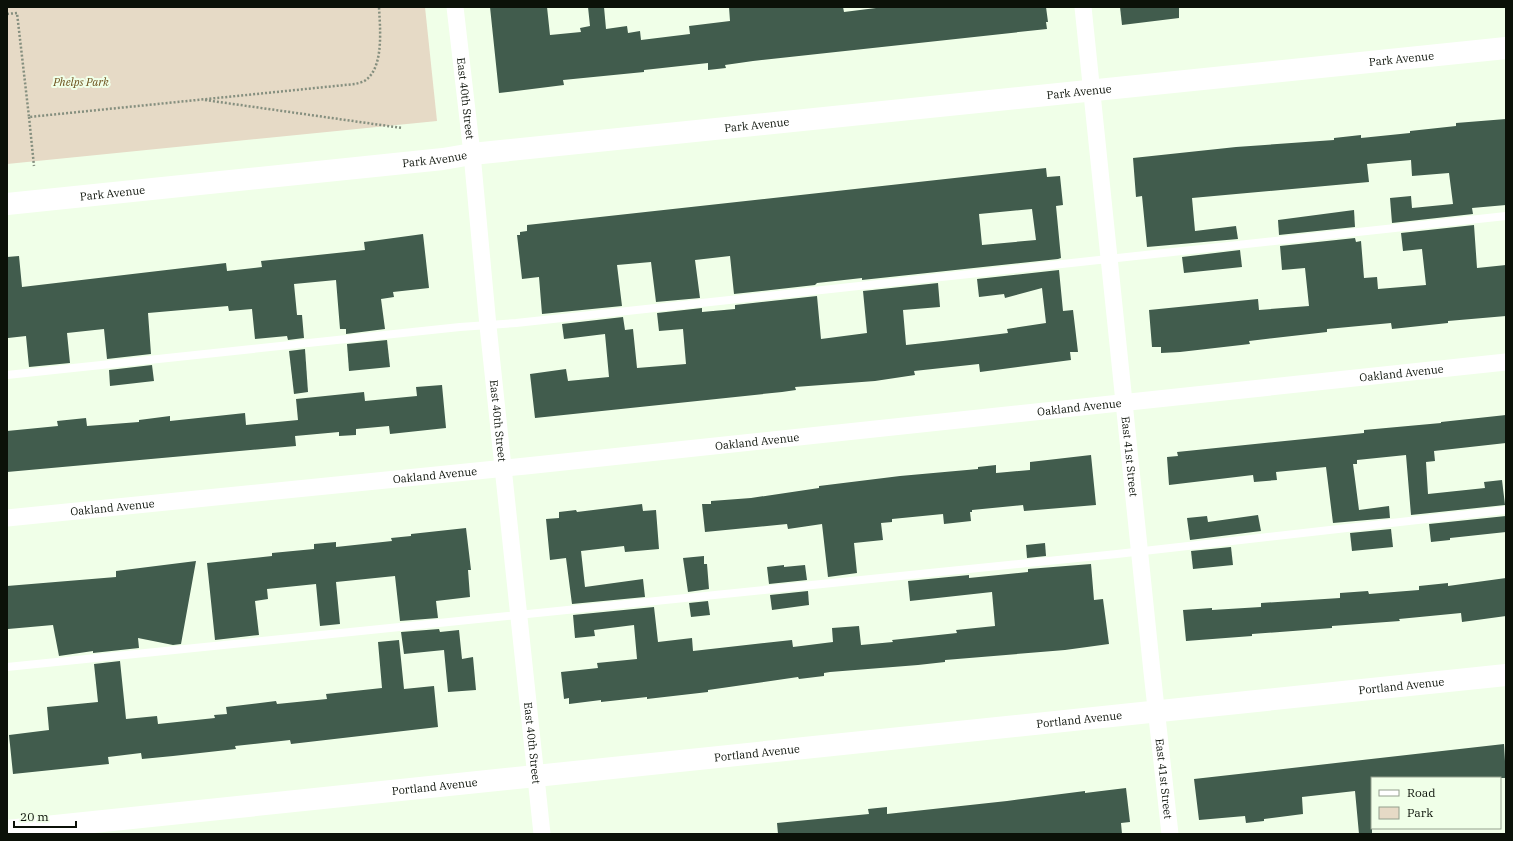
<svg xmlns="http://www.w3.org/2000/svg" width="1513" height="841" viewBox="0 0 1513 841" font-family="'IBM Plex Serif',serif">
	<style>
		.green { fill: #e6dac6 }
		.building { fill: #415c4d; fill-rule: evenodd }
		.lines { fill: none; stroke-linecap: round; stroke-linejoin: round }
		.path { stroke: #858f7f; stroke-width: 2.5; stroke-dasharray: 2 2; stroke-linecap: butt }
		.lane { stroke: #fff; stroke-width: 8 }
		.street { stroke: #fff; stroke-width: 17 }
		.secondary { stroke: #fff; stroke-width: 22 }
		.labels { text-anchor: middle; stroke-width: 4; stroke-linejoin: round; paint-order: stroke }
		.street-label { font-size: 11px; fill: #0b1108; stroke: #f0ffe8 }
		.park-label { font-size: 11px; font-style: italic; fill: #6b4f19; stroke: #f0ffe8 }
	</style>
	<rect width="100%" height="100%" fill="#f0ffe8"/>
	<polygon class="green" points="7,7 425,7 437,121 7,164"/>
	<g class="building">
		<polygon points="490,7 547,7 550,35 581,32 580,28 590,26 588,7 604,7 606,29 627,26 628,33 640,31 641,40 690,34 689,26 730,21 729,7 843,7 844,12 884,7 1046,7 1048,22 1046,22 1047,29 753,61 725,65 726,68 708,70 708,63 644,70 644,72 563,80 564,85 499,93"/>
		<polygon points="1120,7 1179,7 1179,18 1122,25"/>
		<polygon points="1506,119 1506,205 1472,208 1473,214 1392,223 1390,198 1411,196 1412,208 1453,204 1449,173 1412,176 1411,160 1367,164 1369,182 1192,198 1195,231 1236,226 1238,239 1147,247 1142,196 1136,197 1133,158 1236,147 1334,140 1334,138 1361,135 1361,138 1410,133 1410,131 1456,126 1456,123"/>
		<path d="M1046 168 1047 177 1060 176 1063 205 1056 206 1061 258 1058 259 862 280V278L817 283 815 285 734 294 730 256 695 260 700 298 656 302 651 262 617 265 622 306 542 314 539 277 522 279 517 235H520V232L527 231V225ZM1032 209 1036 240 982 245 979 214Z"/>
		<polygon points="1354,210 1355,227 1279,235 1278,220"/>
		<polygon points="1474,225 1477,268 1506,265 1506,316 1448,321 1448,323 1392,329 1391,323 1327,329 1327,332 1249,341 1250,344 1180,352 1161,353 1161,347 1152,347 1149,310 1258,299 1259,310 1309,306 1305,268 1282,270 1280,246 1355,238 1356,242 1361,241 1364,278 1377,277 1378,289 1426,285 1422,249 1403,251 1401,233"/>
		<polygon points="423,234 429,288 393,292 394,297 381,299 385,329 346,334 346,329 340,329 336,280 294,284 297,315 302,315 304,338 288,340 287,336 255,339 252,309 229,311 228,306 148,313 151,354 107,359 104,329 67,333 70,363 29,367 26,336 8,338 7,257 19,256 22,287 226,263 227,271 262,267 261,261 365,250 364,242"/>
		<polygon points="1240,250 1242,267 1184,273 1182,257"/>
		<polygon points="1059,270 1063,311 1073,310 1078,352 1070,352 1071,360 980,372 979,364 914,371 915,375 875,381 795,387 796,390 782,392 535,418 530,374 566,369 568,381 609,377 605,334 564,339 562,324 623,317 625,330 633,329 637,368 686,364 683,329 659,331 657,313 702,308 702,312 735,309 735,305 817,296 821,339 867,333 863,291 938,283 940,307 903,310 906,345 943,341 1008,333 1007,329 1046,323 1042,288 1005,298 1004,294 979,297 977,279"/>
		<polygon points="387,340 390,367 349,371 347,344"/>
		<polygon points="305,349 308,392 294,394 289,351"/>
		<polygon points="152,365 154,381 110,386 109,370"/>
		<polygon points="442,385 446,428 390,434 389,426 356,429 356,435 339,436 339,432 295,436 296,446 7,472 7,431 58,426 57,421 86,418 87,426 139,422 139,420 170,416 170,421 245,413 246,425 298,420 296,399 364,392 365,401 417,396 416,387"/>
		<polygon points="1506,415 1506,443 1434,451 1435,461 1426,462 1428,494 1485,488 1484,482 1502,480 1505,505 1411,515 1406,455 1357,460 1357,464 1353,464 1359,510 1389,506 1390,518 1333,523 1326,467 1276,472 1277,480 1254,482 1253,475 1169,485 1167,457 1178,456 1177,452 1364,433 1364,430 1441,423 1441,422"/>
		<polygon points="1091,455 1096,505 1024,511 1023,505 972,510 972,512 970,512 971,521 944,524 943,514 892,519 892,522 881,523 883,540 854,543 857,573 828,577 822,524 788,529 787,524 705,532 702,504 711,504 711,501 751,498 819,488 819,486 900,476 978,469 978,467 996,465 996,473 1030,470 1030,462"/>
		<polygon points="642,504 643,511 656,510 659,549 625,552 624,546 581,551 585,587 643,579 645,597 572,604 566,558 550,560 546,519 559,518 559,512 576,510 577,512"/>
		<polygon points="1258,515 1261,531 1190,540 1187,518 1207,516 1208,522"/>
		<polygon points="1506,516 1506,532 1450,538 1450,540 1431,542 1429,524"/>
		<polygon points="466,528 471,570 468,570 470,597 436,601 438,618 400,621 395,576 336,582 340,624 320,626 316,584 267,589 268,599 255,601 259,635 215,640 207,563 272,556 272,553 314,549 314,544 336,542 336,547 392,541 391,538 411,536 411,534"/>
		<polygon points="1391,529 1393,547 1352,551 1350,533"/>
		<polygon points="1045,543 1046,556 1027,558 1026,545"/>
		<polygon points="1231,547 1233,565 1193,569 1191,551"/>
		<polygon points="704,556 704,564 707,564 709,589 688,592 683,558"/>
		<polygon points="196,561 181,644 173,645 138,638 139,648 93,653 93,651 59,656 53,625 8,629 7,586 116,577 116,571"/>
		<polygon points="1091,564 1094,600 1103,599 1109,644 1065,650 945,660 945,662 918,665 830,672 824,673 824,676 799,679 798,677 708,690 708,692 647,699 647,697 601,702 601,700 569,704 569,698 564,699 561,672 598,668 597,663 637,659 634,625 594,630 595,636 575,638 573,615 654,607 658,642 692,638 693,651 792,640 793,647 833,642 832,628 859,626 861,645 893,642 892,640 957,633 956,630 995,626 992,592 910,601 908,581 969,575 969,578 1028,572 1028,569"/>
		<polygon points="784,565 784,567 805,565 807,580 769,584 767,567"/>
		<polygon points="1506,578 1506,616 1462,622 1461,613 1399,619 1400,621 1332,626 1332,628 1252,634 1252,636 1186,641 1183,610 1212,608 1212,610 1261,607 1261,603 1340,598 1340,593 1368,591 1369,594 1419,590 1419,586 1448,583 1448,586"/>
		<polygon points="808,591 809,605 772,610 770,595"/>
		<polygon points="708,601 710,615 691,617 689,603"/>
		<polygon points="439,629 440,632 459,630 462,659 473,657 476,690 448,692 444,650 404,654 401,632"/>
		<polygon points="399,640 404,689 434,686 438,727 291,744 290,740 235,746 236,749 173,756 142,759 141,753 108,757 109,764 13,774 9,735 49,730 47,707 98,702 94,664 120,661 126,719 157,716 158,724 215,718 214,715 227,714 226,707 276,701 277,704 327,699 326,694 382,688 378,642"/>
		<polygon points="1504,744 1506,778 1372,778 1372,834 1359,834 1355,791 1302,797 1303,814 1264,819 1264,821 1246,823 1245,816 1199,820 1194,779"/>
		<polygon points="1126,788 1130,822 1121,823 1122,834 778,834 777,823 869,814 868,809 887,807 887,814 1007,801 1085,791 1085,793"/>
	</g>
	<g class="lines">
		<g class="path">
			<path d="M7 14 17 13 29 117 355 84C359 83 364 82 367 79 384 65 380 27 379 7"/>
			<polyline points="205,100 402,128"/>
			<polyline points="29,117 34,166"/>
		</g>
		<g class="lane">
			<polyline points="7,375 460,327 516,323 1506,216"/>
			<polyline points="7,667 1117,554 1506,510"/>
		</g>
		<g class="street">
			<path id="s1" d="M455 7 472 154 488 326 542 834"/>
			<path id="s2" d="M1083 7 1152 672 1170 834"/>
			<path id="s3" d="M7 518 526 466 1506 362"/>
		</g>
		<g class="secondary">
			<path id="s4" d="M7 204 443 159 472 154 1506 48"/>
			<path id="s5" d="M7 831 1506 675"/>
		</g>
	</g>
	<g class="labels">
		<g class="street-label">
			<text dy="4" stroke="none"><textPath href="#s4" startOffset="1402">Park Avenue</textPath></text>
			<text dy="4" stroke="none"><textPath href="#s4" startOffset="1078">Park Avenue</textPath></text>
			<text dy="4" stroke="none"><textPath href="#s1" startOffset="92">East 40th Street</textPath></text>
			<text dy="4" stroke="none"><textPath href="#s4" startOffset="754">Park Avenue</textPath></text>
			<text dy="4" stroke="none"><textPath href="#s4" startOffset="430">Park Avenue</textPath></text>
			<text dy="4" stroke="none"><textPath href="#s4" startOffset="106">Park Avenue</textPath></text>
			<text dy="4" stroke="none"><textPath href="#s3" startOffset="1402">Oakland Avenue</textPath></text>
			<text dy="4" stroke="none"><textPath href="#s3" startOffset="1078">Oakland Avenue</textPath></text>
			<text dy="4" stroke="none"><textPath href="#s1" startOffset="416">East 40th Street</textPath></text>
			<text dy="4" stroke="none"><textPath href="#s3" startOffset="754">Oakland Avenue</textPath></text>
			<text dy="4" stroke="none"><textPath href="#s2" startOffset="452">East 41st Street</textPath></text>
			<text dy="4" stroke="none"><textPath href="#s3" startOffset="430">Oakland Avenue</textPath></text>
			<text dy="4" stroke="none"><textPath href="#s3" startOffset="106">Oakland Avenue</textPath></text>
			<text dy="4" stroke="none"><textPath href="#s5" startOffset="1402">Portland Avenue</textPath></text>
			<text dy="4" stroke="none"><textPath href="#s5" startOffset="1078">Portland Avenue</textPath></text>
			<text dy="4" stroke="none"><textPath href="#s1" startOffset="740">East 40th Street</textPath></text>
			<text dy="4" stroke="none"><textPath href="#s5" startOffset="754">Portland Avenue</textPath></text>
			<text dy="4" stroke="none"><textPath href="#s2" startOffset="776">East 41st Street</textPath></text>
			<text dy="4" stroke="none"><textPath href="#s5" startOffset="430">Portland Avenue</textPath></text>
		</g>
		<g class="park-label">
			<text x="81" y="86">Phelps Park</text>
		</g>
	</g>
	<rect width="1513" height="841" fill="none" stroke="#0b1108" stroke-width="16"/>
	<rect x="1371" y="777" width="130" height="52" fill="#f0ffe8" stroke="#94a08e"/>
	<rect x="1379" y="790" width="20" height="6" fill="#ffffff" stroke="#94a08e"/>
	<text x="1407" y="797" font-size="12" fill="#0b1108">Road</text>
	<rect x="1379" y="807" width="20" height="12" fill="#e6dac6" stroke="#94a08e"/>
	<text x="1407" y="817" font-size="12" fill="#0b1108">Park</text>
	<path d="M14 821v6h62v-6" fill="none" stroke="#0b1108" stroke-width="2"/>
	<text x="20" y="821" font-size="12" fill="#0b1108" stroke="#f0ffe8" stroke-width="3" paint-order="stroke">20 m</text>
</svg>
